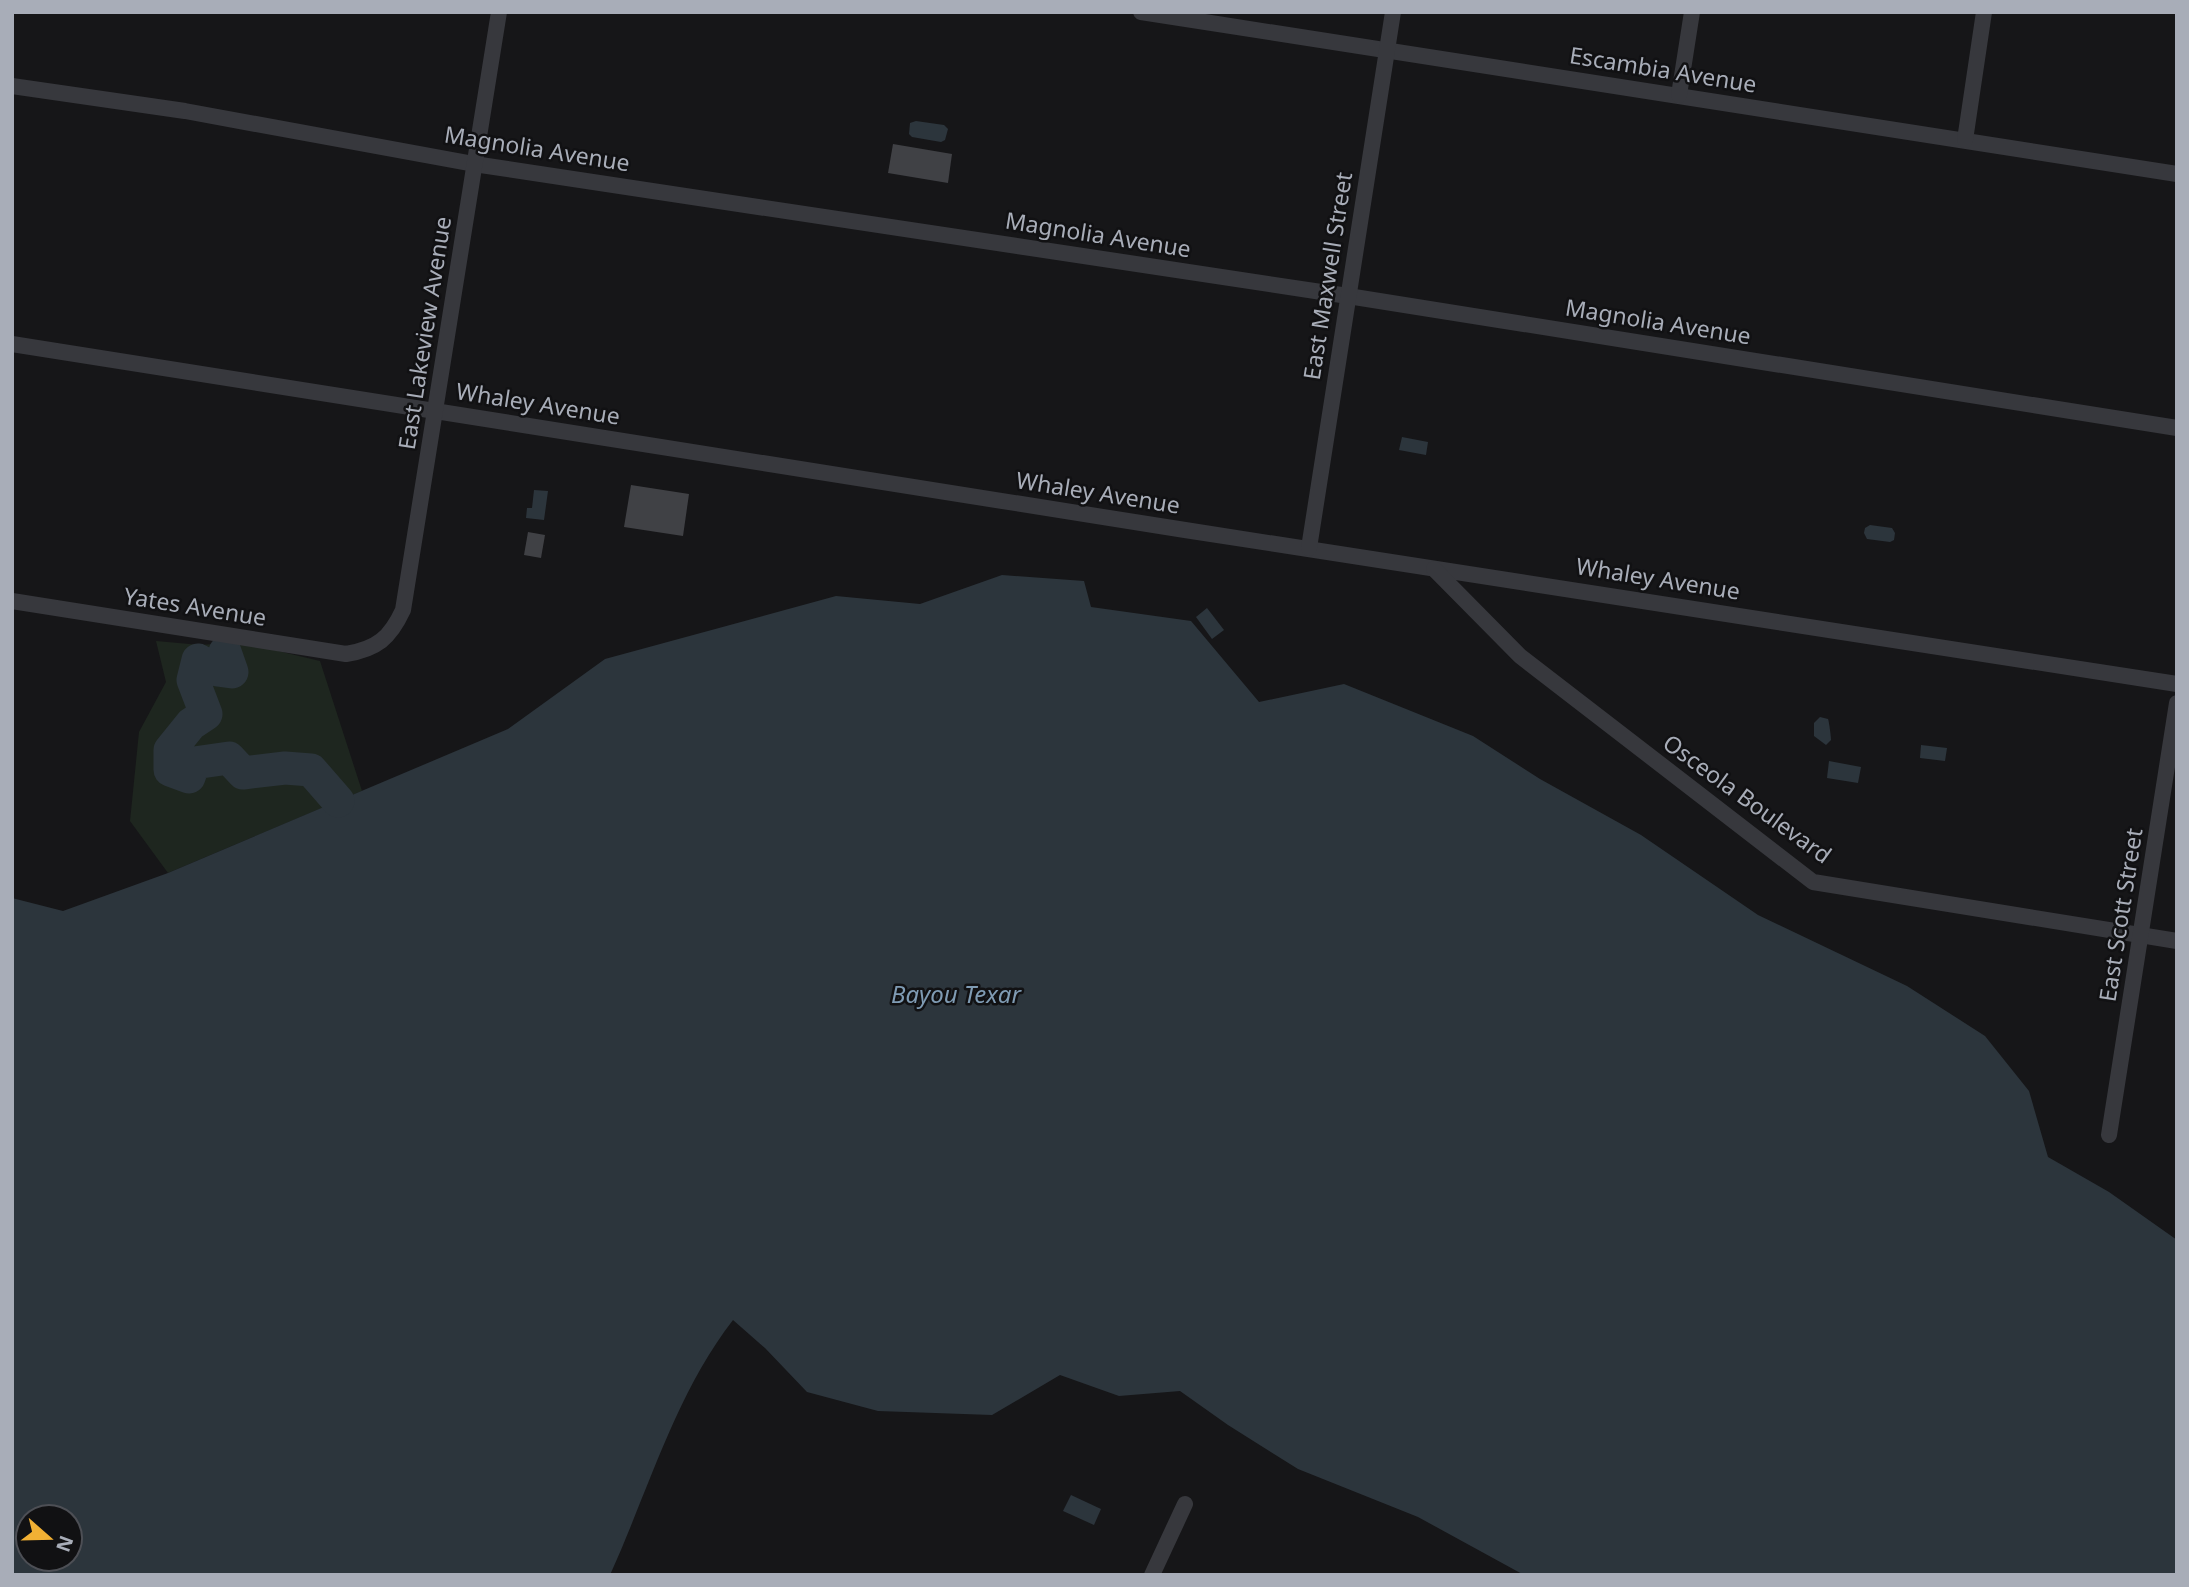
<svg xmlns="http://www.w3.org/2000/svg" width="2189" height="1587" viewBox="0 0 2189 1587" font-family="'Noto Sans',sans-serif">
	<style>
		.green { fill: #1e261f }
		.water { fill: #2c353c; fill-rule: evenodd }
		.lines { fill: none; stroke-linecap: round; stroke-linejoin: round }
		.river { stroke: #2c353c; stroke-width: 33 }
		.building { fill: #404145 }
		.street { stroke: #37383d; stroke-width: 16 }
		.labels { text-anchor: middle; stroke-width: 5; stroke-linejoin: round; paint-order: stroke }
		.street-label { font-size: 23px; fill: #a8adb8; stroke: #111113 }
		.water-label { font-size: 24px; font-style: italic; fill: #7f9bb3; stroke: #111113 }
	</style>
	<rect width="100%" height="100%" fill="#161618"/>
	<polygon class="green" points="156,641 200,645 241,642 320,661 362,791 168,873 130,821 139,732 166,682"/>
	<g class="water">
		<polygon points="916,121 944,125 948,129 945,140 941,142 912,137 909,134 910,123"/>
		<polygon points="1402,437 1428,442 1426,455 1399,450"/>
		<polygon points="534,490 548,491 544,520 526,518 527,508 532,508"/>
		<polygon points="1870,525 1892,528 1895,533 1894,540 1890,542 1867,539 1864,533 1865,528"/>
		<path d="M1002 575 1084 581 1091 607 1191 621 1259 702 1344 684 1473 736 1540 779 1641 835 1758 915 1907 986 1985 1036 2029 1091 2048 1157 2109 1192 2177 1240V1575H1524L1418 1517 1298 1469 1228 1425 1180 1391 1119 1396 1060 1375 992 1415 878 1411 807 1392 765 1348 733 1320C675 1395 649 1489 610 1575H12V898L63 911 168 873 508 729 605 659 836 596 920 604ZM28 1517H70V1559H28Z"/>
		<polygon points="1207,608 1224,630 1212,639 1196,617"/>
		<path d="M1820 717 1828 719C1829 721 1831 737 1831 740L1826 745 1814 736V723Z"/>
		<polygon points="1921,745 1947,748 1945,761 1920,758"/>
		<polygon points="1829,761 1861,767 1858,783 1827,778"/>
		<polygon points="1071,1495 1101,1509 1094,1525 1063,1511"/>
	</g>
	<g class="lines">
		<polyline class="river" points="225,652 232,672 217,670 198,660 193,680 206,714 191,724 170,750 170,770 189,777 194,763 229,758 243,773 285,768 311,770 338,801"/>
	</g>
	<g class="building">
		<polygon points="893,144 952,154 948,183 888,173"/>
		<polygon points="631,485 689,494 683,536 624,527"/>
		<polygon points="528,532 545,535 541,558 524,555"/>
	</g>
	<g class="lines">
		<g class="street">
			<polyline points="1141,12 2177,174"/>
			<polyline points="12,86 185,111 474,164 1348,296 2177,428"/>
			<polyline points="1679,95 1692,12"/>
			<polyline points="1965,140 1984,12"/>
			<polyline points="12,344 1185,530 2177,684"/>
			<polyline points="1309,548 1393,12"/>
			<polyline points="1434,569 1520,656 1813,882 2177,941"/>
			<path d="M12 601 346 654C377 649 390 638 403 610L499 12"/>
			<polyline points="2109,1135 2177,703"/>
			<polyline points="1152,1575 1185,1504"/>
		</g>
	</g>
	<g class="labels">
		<g class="street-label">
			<text transform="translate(1663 70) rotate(9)" y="8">Escambia Avenue</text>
			<text transform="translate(537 149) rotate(9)" y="8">Magnolia Avenue</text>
			<text transform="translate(1098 235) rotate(9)" y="8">Magnolia Avenue</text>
			<text transform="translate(1328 276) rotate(-81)" y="8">East Maxwell Street</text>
			<text transform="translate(1658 322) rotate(9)" y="8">Magnolia Avenue</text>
			<text transform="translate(425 333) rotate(-81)" y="8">East Lakeview Avenue</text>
			<text transform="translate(538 404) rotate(9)" y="8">Whaley Avenue</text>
			<text transform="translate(1098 493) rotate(9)" y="8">Whaley Avenue</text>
			<text transform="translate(1658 579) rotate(9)" y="8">Whaley Avenue</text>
			<text transform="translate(195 607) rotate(9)" y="8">Yates Avenue</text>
			<text transform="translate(1747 799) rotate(36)" y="8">Osceola Boulevard</text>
			<text transform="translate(2121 915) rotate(-81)" y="8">East Scott Street</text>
		</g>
		<g class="water-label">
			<text x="956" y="1003">Bayou Texar</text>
		</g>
	</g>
	<rect width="2189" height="1587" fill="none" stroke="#a8adb8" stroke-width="28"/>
	<g transform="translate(49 1538) rotate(110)"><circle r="33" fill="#111113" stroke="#4d4f55" stroke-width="2"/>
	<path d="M0-5L12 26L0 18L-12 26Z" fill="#f2b134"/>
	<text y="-10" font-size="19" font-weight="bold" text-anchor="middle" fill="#a8adb8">N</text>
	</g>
</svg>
